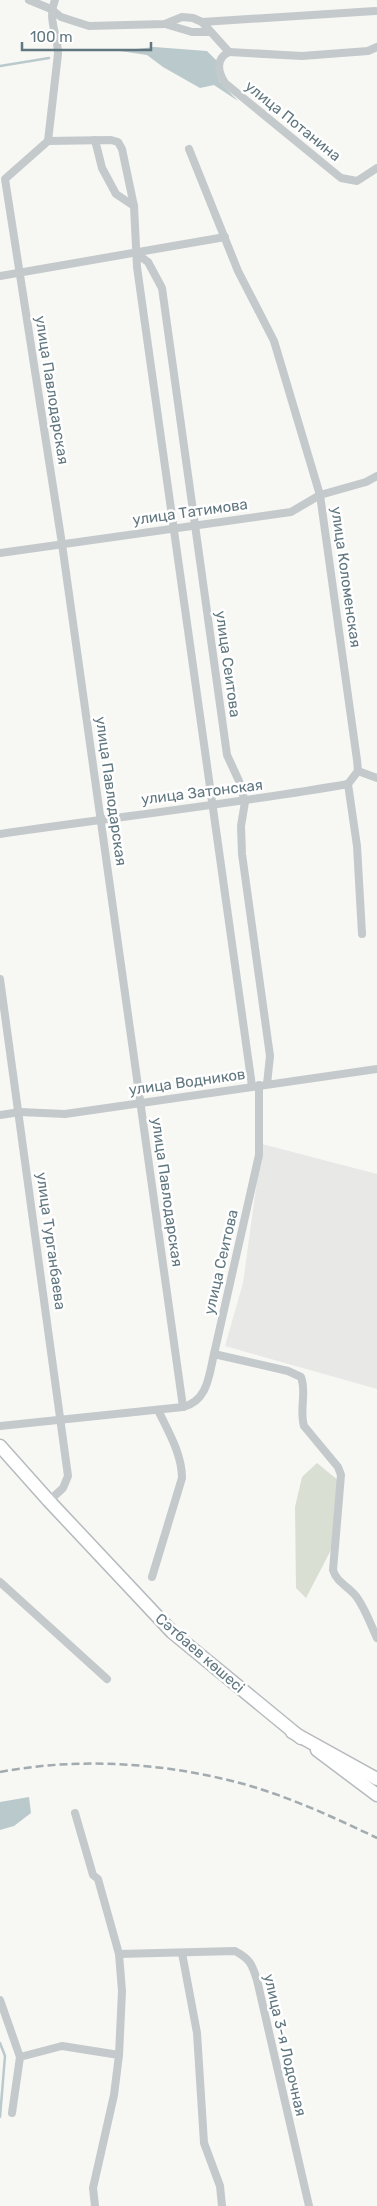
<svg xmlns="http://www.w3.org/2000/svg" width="377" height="2206" viewBox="0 0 377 2206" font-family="Rubik,sans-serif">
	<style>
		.built { fill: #e8e8e7 }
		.green { fill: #dadfd4 }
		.water { fill: #bac9cb }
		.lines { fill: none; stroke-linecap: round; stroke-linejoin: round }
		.stream { stroke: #bac9cb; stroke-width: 2.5 }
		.primary-casing { stroke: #b5bbbe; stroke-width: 15 }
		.trunk-casing { stroke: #b7bbbd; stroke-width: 15 }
		.minor { stroke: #c4c9cb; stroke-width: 8 }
		.primary { stroke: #fff; stroke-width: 12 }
		.trunk { stroke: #fff; stroke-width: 12 }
		.rail { stroke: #a2abaf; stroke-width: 2.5; stroke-dasharray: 8 4; stroke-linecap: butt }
		.labels { text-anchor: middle; stroke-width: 5; stroke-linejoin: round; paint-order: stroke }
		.street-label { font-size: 15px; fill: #617780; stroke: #fff }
	</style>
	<rect width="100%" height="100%" fill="#f7f7f4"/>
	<polygon class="built" points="262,1144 377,1174 377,1389 225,1346 243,1283"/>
	<polygon class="green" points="317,1463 339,1481 332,1548 306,1598 296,1588 295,1507 302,1477"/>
	<g class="water">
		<polygon points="154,47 207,51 216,60 219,81 238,101 214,85 200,88 163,67 147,55 120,51"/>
		<polygon points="29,1797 31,1813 14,1826 0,1830 0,1802"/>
	</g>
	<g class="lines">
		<g class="stream">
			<polyline points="0,66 49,58"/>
			<polyline points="0,2043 5,2056 0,2117"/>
		</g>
		<defs>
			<g id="primary">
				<polyline points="0,1446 49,1501 172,1632 301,1738"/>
				<polyline points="317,1750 377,1795"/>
			</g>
			<polyline id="trunk" points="292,1732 377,1779"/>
		</defs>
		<use href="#primary" class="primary-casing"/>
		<use href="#trunk" class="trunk-casing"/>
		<g class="minor">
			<polyline points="29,0 51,9 61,17 89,26 165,24 182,17 193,18 202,22"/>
			<path d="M55 0C47 19 58 35 58 54L48 141 5 179 62 544 183 1407"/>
			<path d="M375 11 202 22 229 52C215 59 218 72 225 83L341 178 357 181 377 168"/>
			<polyline points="165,24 192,32 210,32"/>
			<polyline points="229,52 302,56 368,51 377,47"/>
			<polyline points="95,140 102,168 116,194 134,206"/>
			<polyline points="48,141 111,140 118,142 122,149 134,206 137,267 252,1086"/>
			<polyline points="189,149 238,271 274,341 320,495 357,760 358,771 348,784 357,846 362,934"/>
			<polyline points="137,254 148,262 162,288 227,755 239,781 245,802 241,826 242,854 270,1056 267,1084"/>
			<polyline points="0,276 225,237"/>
			<polyline points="0,553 291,512 320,495 366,482 377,476"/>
			<polyline points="358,771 377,778"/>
			<path d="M0 834C116 817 233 804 348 784"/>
			<polyline points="0,979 68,1476 63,1488 49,1501"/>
			<polyline points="0,1115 20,1112 65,1114 377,1069"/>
			<path d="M214 1354 288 1371 301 1377C307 1393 299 1409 304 1426L338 1467 341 1475 333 1570C337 1584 351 1587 358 1599 366 1611 371 1625 377 1638"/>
			<path d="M0 1426 183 1407C208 1401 209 1375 214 1354L259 1155V1085"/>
			<path d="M152 1577 182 1478C182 1454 168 1431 158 1410"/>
			<polyline points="0,1582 107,1679"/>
			<polyline points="75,1813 93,1875 98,1879 119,1954 122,1991 119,2055 114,2095 93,2188 95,2206"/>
			<polyline points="182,1953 197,2033 204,2143 220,2186 222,2206"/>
			<path d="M119 1954 235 1951C250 1959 252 1964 257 1980L309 2206"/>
			<polyline points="0,2000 20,2057 12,2113"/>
			<polyline points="20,2057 62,2046 119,2055"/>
		</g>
		<use href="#primary" class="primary"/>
		<use href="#trunk" class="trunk"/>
		<path class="rail" d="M0 1772C74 1758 154 1762 228 1780 279 1792 329 1815 377 1838"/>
	</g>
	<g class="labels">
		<g class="street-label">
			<text transform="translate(293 121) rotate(39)" y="5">улица Потанина</text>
			<text transform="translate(52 390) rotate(81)" y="5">улица Павлодарская</text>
			<text transform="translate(190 512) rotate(-8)" y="5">улица Татимова</text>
			<text transform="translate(346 577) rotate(82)" y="5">улица Коломенская</text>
			<text transform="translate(228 664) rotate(82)" y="5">улица Сеитова</text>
			<text transform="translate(111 791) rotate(82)" y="5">улица Павлодарская</text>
			<text transform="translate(202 792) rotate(-7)" y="5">улица Затонская</text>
			<text transform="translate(187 1082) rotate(-8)" y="5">улица Водников</text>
			<text transform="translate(167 1192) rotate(82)" y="5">улица Павлодарская</text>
			<text transform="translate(51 1241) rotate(82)" y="5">улица Турганбаева</text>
			<text transform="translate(221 1262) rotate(-77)" y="5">улица Сеитова</text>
			<text transform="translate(200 1653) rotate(41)" y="5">Сәтбаев көшесі</text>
			<text transform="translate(285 2045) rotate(77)" y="5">улица 3-я Лодочная</text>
		</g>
	</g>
	<path d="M22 42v8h129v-8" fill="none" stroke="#617780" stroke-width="2.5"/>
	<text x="30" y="42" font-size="15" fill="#617780" stroke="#ffffff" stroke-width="4" paint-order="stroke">100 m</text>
</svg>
